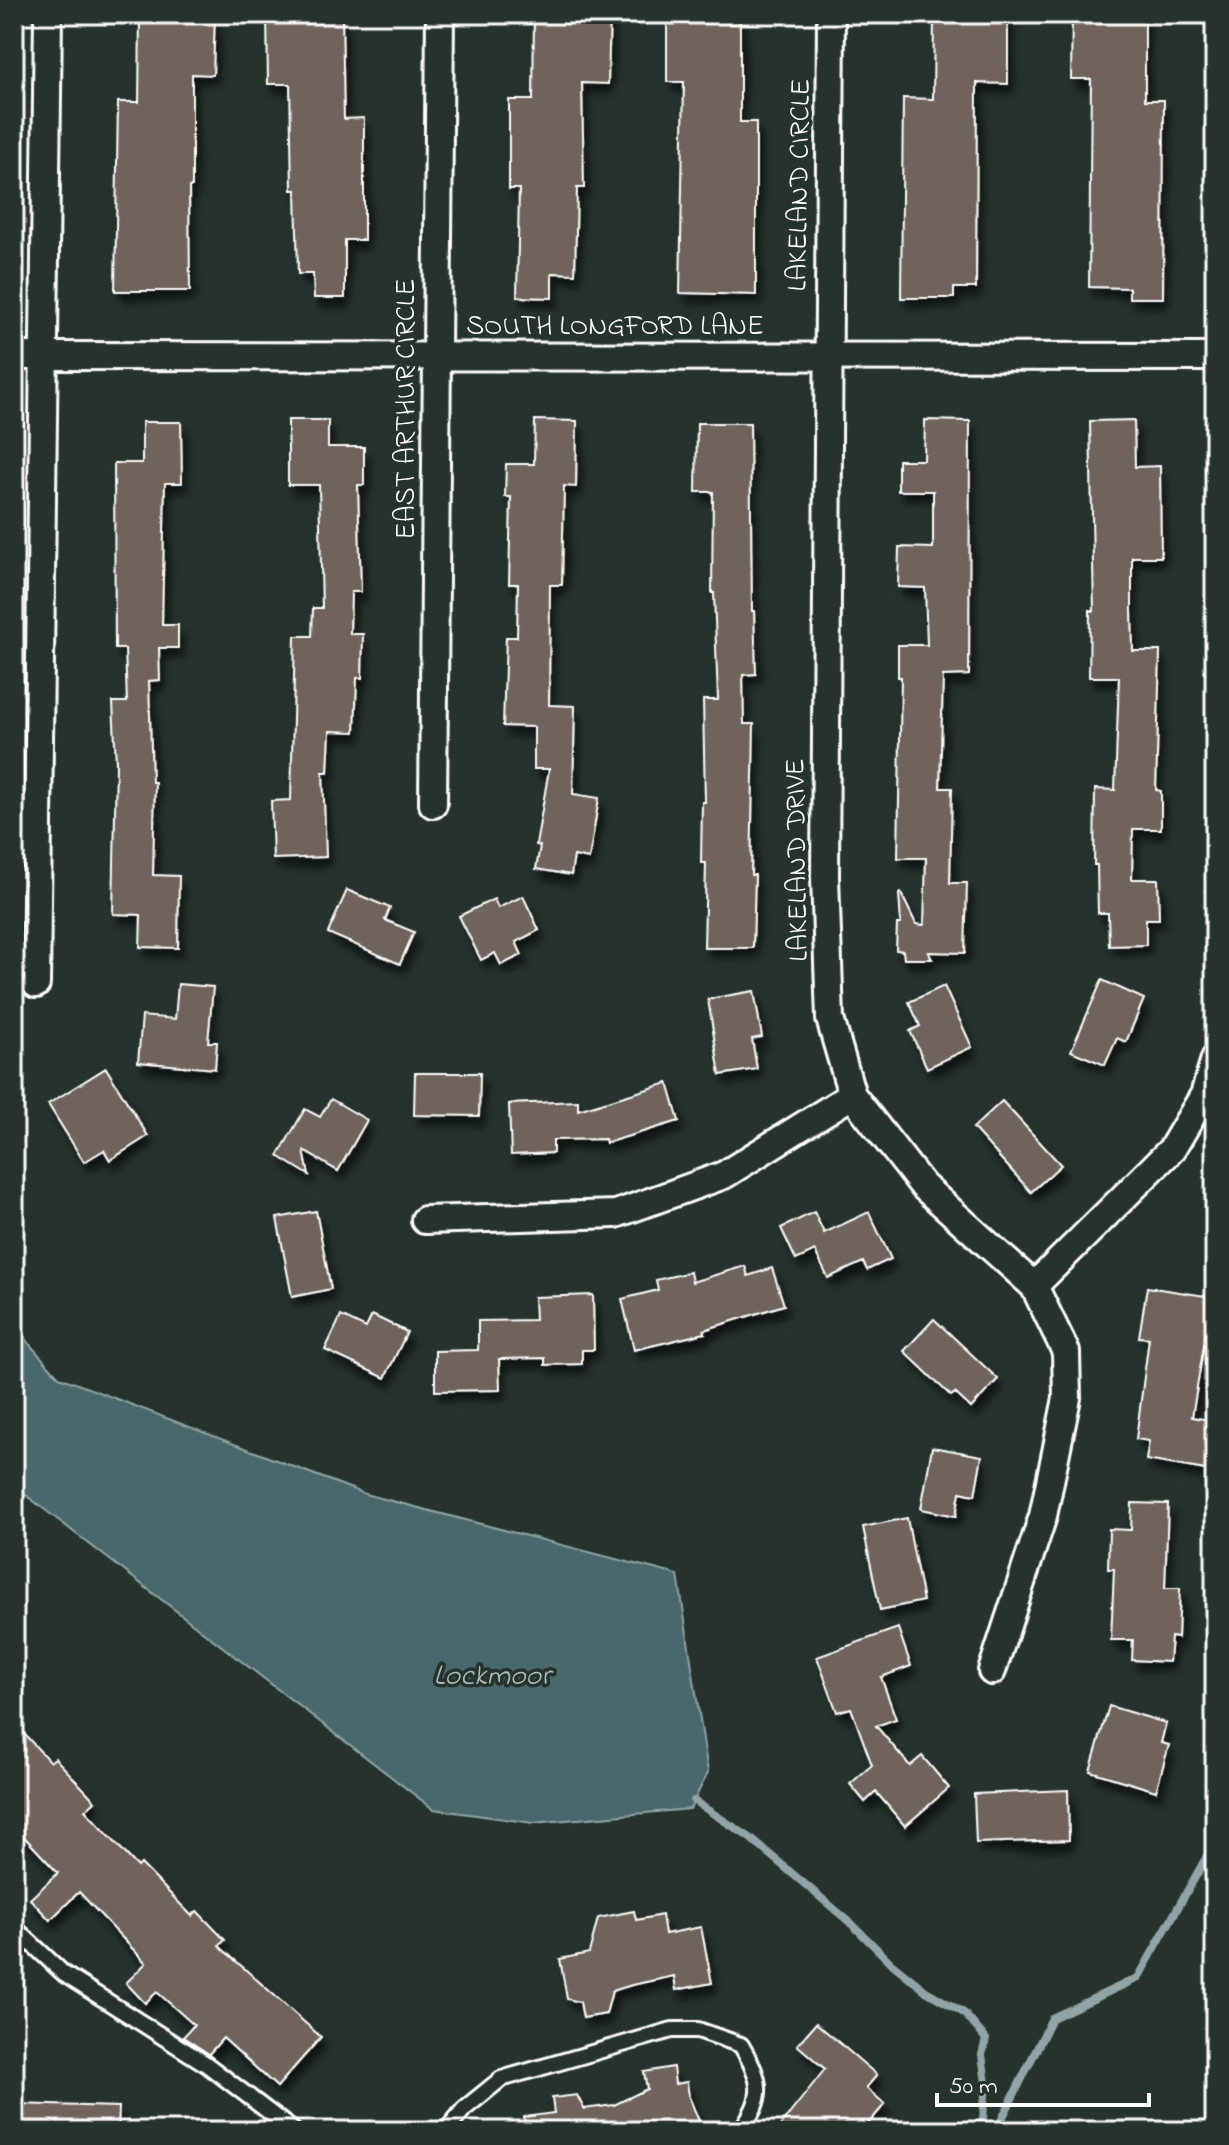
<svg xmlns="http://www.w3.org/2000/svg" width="1229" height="2145" viewBox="0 0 1229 2145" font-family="'Indie Flower',sans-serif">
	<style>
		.water { fill: #48686e; stroke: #91a4a8; stroke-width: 2 }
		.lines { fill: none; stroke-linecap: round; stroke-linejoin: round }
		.stream { stroke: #91a4a8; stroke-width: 8 }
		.building { fill: #70645c; stroke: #fff; stroke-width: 2; filter: url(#shadow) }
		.lane-casing { stroke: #fff; stroke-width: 20 }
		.street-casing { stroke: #fff; stroke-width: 32 }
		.lane { stroke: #26332d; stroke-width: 14 }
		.street { stroke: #26332d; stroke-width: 26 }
		.labels { text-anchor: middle; stroke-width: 7; stroke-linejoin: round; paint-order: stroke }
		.street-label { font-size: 28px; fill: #fff; stroke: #26332d }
		.water-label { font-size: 30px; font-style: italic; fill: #adbbbe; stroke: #26332d }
	</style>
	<defs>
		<filter id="shadow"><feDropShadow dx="5" dy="9" stdDeviation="4" flood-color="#0009"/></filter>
	</defs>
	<rect width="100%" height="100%" fill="#26332d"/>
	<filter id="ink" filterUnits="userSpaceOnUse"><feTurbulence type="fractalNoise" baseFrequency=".0125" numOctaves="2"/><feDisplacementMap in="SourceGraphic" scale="16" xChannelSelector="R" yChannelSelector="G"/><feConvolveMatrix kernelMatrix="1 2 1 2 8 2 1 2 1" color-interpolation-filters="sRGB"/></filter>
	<g filter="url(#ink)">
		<polygon class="water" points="14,1327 59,1377 365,1494 678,1575 708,1772 690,1809 533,1823 433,1809 18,1489 14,1485"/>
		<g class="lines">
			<g class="stream">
				<polyline points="694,1801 749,1837 852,1924 890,1962 926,1991 964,2013 986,2039 982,2055 986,2083 982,2131"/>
				<polyline points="996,2131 1052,2018 1138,1978 1215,1842"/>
			</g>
		</g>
		<g class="building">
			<polygon points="140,14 215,14 213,75 192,74 192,187 189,187 190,291 115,291 118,102 139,102"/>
			<polygon points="267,14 342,14 344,119 364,118 364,240 345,240 345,298 314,298 313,274 298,274 296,190 292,190 290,84 268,84"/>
			<polygon points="534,14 610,14 608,84 582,83 584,188 577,188 575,274 552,273 552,298 517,297 519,189 509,189 509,100 533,100"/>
			<polygon points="667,14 740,14 740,122 756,122 756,295 680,293 684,82 667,82"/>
			<polygon points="934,14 1008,14 1008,84 977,83 976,288 954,288 954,298 901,298 903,98 933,99"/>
			<polygon points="1072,14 1145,14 1145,100 1164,100 1163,298 1129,298 1129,288 1089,287 1091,79 1071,79"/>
			<polygon points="288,420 328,420 328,447 364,447 364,485 358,485 361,592 351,592 350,634 363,634 362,678 357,678 355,732 330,731 328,772 323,772 326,857 273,859 271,801 291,800 295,636 312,636 313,608 322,608 319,485 288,485"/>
			<polygon points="535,420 577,421 576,487 564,486 562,585 550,585 549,705 575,706 573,794 599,798 589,859 574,856 571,875 536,869 540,846 536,845 549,769 534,769 534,727 503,726 506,637 517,637 518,584 509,584 511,497 505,497 506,464 534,464"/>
			<polygon points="925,420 970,421 969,675 943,676 940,788 952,788 950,883 967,883 965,953 928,952 932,959 904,959 903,951 896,950 897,924 901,924 899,894 901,893 916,924 924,925 926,858 898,858 901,677 898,677 898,645 927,645 925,588 898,587 899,547 933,548 933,491 898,491 898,460 924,460"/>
			<polygon points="1134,420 1135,467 1160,466 1161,557 1132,557 1132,611 1133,651 1160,651 1156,790 1161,791 1161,829 1133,829 1132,879 1158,879 1159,919 1146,919 1146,945 1109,946 1108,913 1098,913 1097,865 1094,865 1095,789 1115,790 1119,677 1089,677 1090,610 1094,611 1090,421"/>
			<polygon points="142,422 181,422 182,483 165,483 162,625 178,625 178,648 159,648 160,680 149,681 152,782 155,782 153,875 179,876 178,948 140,947 141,915 113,914 116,764 113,702 127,702 125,649 115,649 114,463 142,463"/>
			<polygon points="697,423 750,423 752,611 754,611 756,674 743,675 744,724 754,724 751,875 755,875 753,948 704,948 706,863 701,863 702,802 705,802 703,700 718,700 714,593 712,593 713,492 696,492"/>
			<polygon points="347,890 390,908 385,920 414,932 400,964 328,933"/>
			<polygon points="523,896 539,930 516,942 522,955 501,965 495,953 481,960 459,916 494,899 498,908"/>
			<polygon points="1102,980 1144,999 1126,1042 1117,1038 1105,1065 1071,1051"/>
			<polygon points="178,984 213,987 208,1042 217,1042 215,1069 138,1062 142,1016 175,1019"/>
			<polygon points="944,986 972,1047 927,1068 910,1031 920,1026 909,1002"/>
			<polygon points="754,991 762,1037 752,1039 757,1069 720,1075 708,999"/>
			<polygon points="106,1068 148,1136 110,1160 104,1150 84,1162 48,1104"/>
			<polygon points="415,1073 480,1073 479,1116 414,1115"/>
			<polygon points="668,1083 679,1121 606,1143 605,1139 553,1140 553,1153 511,1155 509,1104 578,1101 578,1110"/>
			<polygon points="331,1099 367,1120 338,1171 304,1151 309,1175 278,1156 305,1109 320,1117"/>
			<polygon points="1002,1101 1061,1165 1031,1192 973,1128"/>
			<polygon points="316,1211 331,1289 292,1297 277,1218"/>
			<polygon points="814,1212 824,1233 869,1212 891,1259 867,1270 863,1262 828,1278 815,1251 796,1260 781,1228"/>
			<polygon points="745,1266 748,1276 772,1268 784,1305 704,1330 705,1333 634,1350 622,1299 658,1290 656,1280 690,1272 692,1282"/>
			<polygon points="1147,1287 1212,1297 1192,1417 1214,1421 1206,1470 1146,1460 1149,1441 1136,1439 1149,1338 1139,1337"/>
			<polygon points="593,1295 594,1350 582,1350 582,1364 545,1365 545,1358 499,1359 500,1390 435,1391 435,1351 478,1350 478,1321 535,1320 534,1297"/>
			<polygon points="372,1315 407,1332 385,1378 325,1350 341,1316 366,1328"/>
			<polygon points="934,1319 998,1379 971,1408 955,1393 951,1396 904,1351"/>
			<polygon points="932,1447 982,1456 975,1495 960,1492 956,1516 921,1509"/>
			<polygon points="1132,1503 1168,1504 1165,1588 1180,1588 1178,1638 1171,1637 1169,1662 1132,1660 1133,1640 1111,1640 1114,1569 1108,1569 1109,1529 1131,1530"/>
			<polygon points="907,1518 923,1601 880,1610 863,1527"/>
			<polygon points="898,1628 911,1666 881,1677 896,1719 876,1726 910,1766 922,1756 949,1788 905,1826 876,1792 865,1802 850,1784 872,1765 851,1708 837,1712 817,1657"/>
			<polygon points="1109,1706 1166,1723 1161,1743 1169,1745 1156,1791 1090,1771"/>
			<polygon points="14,1723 50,1762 55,1758 95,1801 85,1810 138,1867 141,1864 192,1916 197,1911 225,1940 219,1946 321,2037 277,2087 223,2038 209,2054 183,2037 194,2025 157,1992 145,2003 126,1983 146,1963 79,1892 50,1920 30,1899 58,1873 14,1826"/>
			<polygon points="1068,1790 1069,1840 976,1843 974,1794"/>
			<polygon points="634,1911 636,1920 662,1915 665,1934 701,1927 712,1983 676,1990 674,1976 632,1985 612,1991 606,2014 583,2018 580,2002 567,1999 560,1959 589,1953 598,1918"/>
			<polygon points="816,2023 877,2075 866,2088 885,2104 862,2131 776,2131 825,2069 797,2045"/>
			<polygon points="673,2067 675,2084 687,2082 689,2097 699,2121 677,2131 525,2131 524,2117 554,2113 552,2098 577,2095 584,2109 614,2105 647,2089 644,2072"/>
			<polygon points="14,2104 119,2107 118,2131 14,2131"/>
		</g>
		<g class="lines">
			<defs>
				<g id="lane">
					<polyline points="14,1927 64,1974 206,2064 294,2131"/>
					<path d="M446 2131 464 2109 501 2079 672 2030H698L741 2045C762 2081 766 2096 740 2131"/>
				</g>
				<g id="street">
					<polyline points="831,14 825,877 830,1019 852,1095 923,1186 1034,1286 1066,1352 1067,1398 1043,1516 992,1671"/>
					<polyline points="14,356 1215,357"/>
					<polyline points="433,804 440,14"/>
					<polyline points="36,984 48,14"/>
					<polyline points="425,1220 616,1214 724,1175 852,1095"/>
					<polyline points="1034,1286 1172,1149 1204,1095 1215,1059"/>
				</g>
			</defs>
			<use href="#lane" class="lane-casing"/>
			<use href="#street" class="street-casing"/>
			<use href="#lane" class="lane"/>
			<use href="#street" class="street"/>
		</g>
	</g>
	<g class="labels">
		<g class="street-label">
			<text transform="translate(797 185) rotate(-89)" y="10">LAKELAND CIRCLE</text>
			<text x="615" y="334">SOUTH LONGFORD LANE</text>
			<text transform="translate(404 409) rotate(-90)" y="10">EAST ARTHUR CIRCLE</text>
			<text transform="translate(795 860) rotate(-91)" y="10">LAKELAND DRIVE</text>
		</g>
		<g class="water-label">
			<text x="492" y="1684">Lockmoor</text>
		</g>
	</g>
	<rect width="1229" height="2145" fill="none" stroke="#26332d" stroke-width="48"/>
	<rect x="24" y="24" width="1181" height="2097" fill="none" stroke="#fff" stroke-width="3" filter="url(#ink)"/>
	<path d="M937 2093v12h212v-12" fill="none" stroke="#ffffff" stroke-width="4"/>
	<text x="949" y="2093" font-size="24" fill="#ffffff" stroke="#26332d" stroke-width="6" paint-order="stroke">50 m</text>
</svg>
